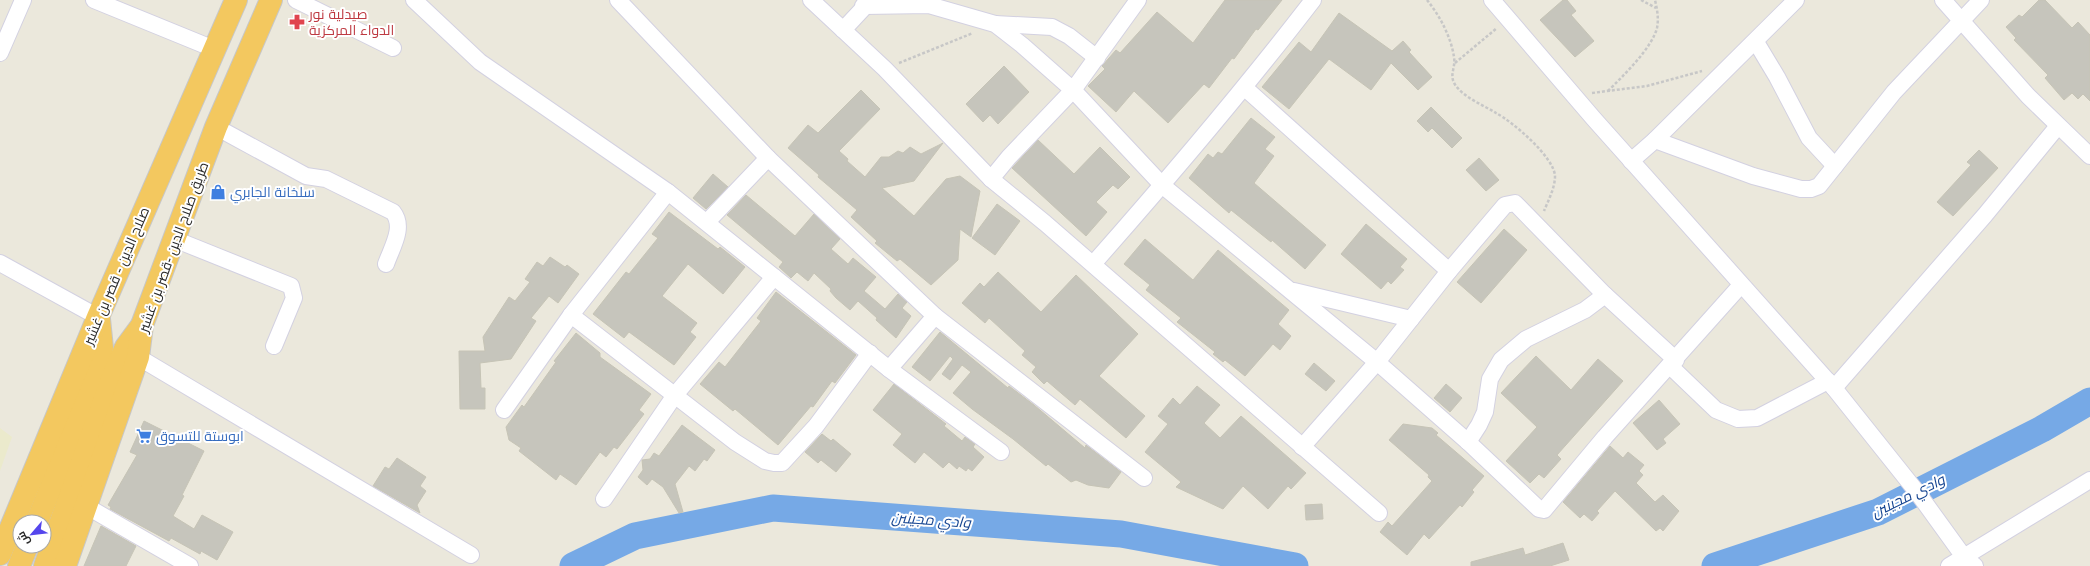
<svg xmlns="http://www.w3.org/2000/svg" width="2090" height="566" viewBox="0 0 2090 566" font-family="Arial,Cairo,sans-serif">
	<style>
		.education { fill: #ebeacc }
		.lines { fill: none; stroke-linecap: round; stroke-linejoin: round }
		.river { stroke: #76a9e6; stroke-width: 27 }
		.building { fill: #c6c5bc; stroke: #c6c4b6 }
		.minor-casing { stroke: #d3d1e1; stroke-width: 18 }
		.highway-casing { stroke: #c7c7c7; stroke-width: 24 }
		.path { stroke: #c7c7c7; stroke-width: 2.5; stroke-dasharray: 3 2; stroke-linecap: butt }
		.minor { stroke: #fff; stroke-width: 16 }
		.highway { stroke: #f3c85f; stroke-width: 22 }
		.labels { text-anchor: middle; stroke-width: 4; stroke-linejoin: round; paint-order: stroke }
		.health-label { font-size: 14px; fill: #be3a42; stroke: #fff; text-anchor: start }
		.shop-label { font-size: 14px; fill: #366cbe; stroke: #fff; text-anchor: start }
		.street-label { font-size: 14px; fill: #292929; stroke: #fff }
		.water-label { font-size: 15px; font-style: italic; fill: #164591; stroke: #fff }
	</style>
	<rect width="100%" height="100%" fill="#ebe8dc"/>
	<polygon class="education" points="0,428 12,437 0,471"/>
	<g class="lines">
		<g class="river">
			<polyline points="573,566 635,536 773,508 1121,534 1295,566"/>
			<polyline points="1715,566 1878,512 2042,429 2090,401"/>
		</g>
	</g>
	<g class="building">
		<polygon points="1225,0 1282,0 1258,30 1256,29 1234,59 1232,58 1209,88 1204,84 1168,123 1134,91 1116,112 1088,86 1105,69 1102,66 1116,50 1120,53 1157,12 1193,43"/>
		<polygon points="1563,0 1567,0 1576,11 1571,15 1594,41 1575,57 1540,20"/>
		<polygon points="2039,0 2045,0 2072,28 2078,22 2090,35 2090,101 2083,94 2078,99 2072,93 2064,100 2045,78 2048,75 2014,40 2016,38 2006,27 2019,15 2022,17"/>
		<polygon points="1339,13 1392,51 1403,41 1411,50 1409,52 1432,77 1418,90 1391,63 1371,90 1329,59 1289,109 1262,87 1299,42 1311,52"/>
		<polygon points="1004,66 1029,92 998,124 990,115 983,122 966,104"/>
		<polygon points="861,90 880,109 839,151 848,159 847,161 865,177 881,157 889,157 898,151 903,153 910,147 921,154 943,143 914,181 882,188 914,216 946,179 960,176 980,191 971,237 960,229 958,260 931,285 900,259 897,261 875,243 877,241 851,217 857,210 818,177 819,175 788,148 808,125 818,133"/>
		<polygon points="1431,107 1462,138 1452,148 1432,128 1428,132 1417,121"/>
		<polygon points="1251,118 1275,137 1265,149 1274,156 1254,183 1326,245 1305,269 1272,240 1271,242 1231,210 1229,213 1189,178 1208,154 1213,158 1218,152 1222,154"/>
		<polygon points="1038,140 1074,174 1100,147 1130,177 1118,189 1113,185 1096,202 1107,212 1086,236 1012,168"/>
		<polygon points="1979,150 1998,168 1953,216 1937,202 1971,165 1967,162"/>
		<polygon points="1479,158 1499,180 1486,191 1466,170"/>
		<polygon points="713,174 728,187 706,209 693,198"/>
		<polygon points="746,195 795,236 814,214 840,239 831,249 848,264 853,258 876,277 864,291 885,309 898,294 907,302 902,308 911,316 896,338 876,320 877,318 858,301 850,310 836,298 830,291 831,289 814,273 808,281 797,272 791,278 779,267 783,262 727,215"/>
		<polygon points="997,204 1020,221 995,255 972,238"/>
		<polygon points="669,212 718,249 720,247 745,267 723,294 688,264 662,296 697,323 690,332 696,337 674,365 629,332 624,338 593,314 626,272 629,274 658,238 652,234"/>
		<polygon points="1366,224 1407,259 1400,267 1404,270 1391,284 1388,281 1381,289 1341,254"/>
		<polygon points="1504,229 1527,250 1481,303 1457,282"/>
		<polygon points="1145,239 1193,280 1218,250 1289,310 1278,324 1291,336 1280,350 1273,344 1245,376 1225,360 1223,362 1213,354 1215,352 1177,322 1181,318 1146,290 1150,285 1124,264"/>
		<polygon points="550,257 565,267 567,265 579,274 558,303 549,296 531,318 536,321 511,359 480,363 481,388 485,388 485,409 460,409 459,351 485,351 483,337 509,297 515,301 530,282 525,279 537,262 543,266"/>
		<polygon points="998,272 1041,312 1076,275 1138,334 1099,376 1145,416 1126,438 1080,399 1075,405 1047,381 1044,384 1032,372 1036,367 1022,355 1025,351 989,318 985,323 962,303 980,283 984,287"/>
		<polygon points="776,292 856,355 835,383 832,381 813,407 811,406 778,445 735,409 733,411 700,384 719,362 725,367 761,321 757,318"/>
		<polygon points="940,332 1008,388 1009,386 1034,405 1085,448 1086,445 1121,472 1109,488 1088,485 1076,480 1071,482 1048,464 1046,466 1013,439 972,409 953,393 971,372 962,365 950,380 942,374 953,359 950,356 930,381 912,367"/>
		<polygon points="576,333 600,353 600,357 651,394 639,410 644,414 617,449 614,447 606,457 600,452 576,485 560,474 556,480 519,451 521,448 509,440 506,427 522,405 524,407 556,362 554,361"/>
		<polygon points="1536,356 1571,390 1598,359 1623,381 1557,455 1561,459 1544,478 1539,474 1530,483 1506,461 1537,427 1501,393"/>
		<polygon points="1314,363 1335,381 1326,391 1305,374"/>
		<polygon points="894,384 946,424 944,426 962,441 965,437 975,444 973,447 984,457 972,471 968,468 966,471 959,466 957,469 949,462 943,468 924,452 915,463 893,445 902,434 873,410"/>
		<polygon points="1446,384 1462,398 1450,412 1434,398"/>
		<polygon points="1197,386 1220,405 1204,423 1220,438 1241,416 1306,473 1291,489 1288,486 1268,509 1243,486 1223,509 1176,487 1181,482 1145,452 1168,424 1158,416 1173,398 1180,405"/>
		<polygon points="1659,400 1680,424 1663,439 1666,443 1657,450 1633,423"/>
		<polygon points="144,421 204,451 182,495 184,496 173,516 194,529 202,515 233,532 217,560 201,551 200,554 171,538 169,541 110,509 111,507 108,505 137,455 130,452"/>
		<polygon points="1403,424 1432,428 1438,433 1436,435 1484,476 1472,490 1474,492 1462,507 1460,505 1429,539 1424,534 1407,555 1380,532 1388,522 1392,526 1432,481 1428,477 1429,475 1389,440"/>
		<polygon points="682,425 715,450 707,461 704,459 695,471 689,466 675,484 683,512 679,513 663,487 652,479 647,485 638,477 643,470 642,460 650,459 654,453 659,456"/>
		<polygon points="822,434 831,441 833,439 851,454 836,472 821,460 818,463 805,452"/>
		<polygon points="1610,446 1623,458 1628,452 1644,465 1639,471 1643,475 1636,483 1655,502 1663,495 1679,511 1663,531 1660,528 1656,531 1615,491 1597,511 1599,513 1592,521 1584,514 1580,518 1563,502"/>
		<polygon points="397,458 426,477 420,486 426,491 417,505 420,513 373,486 385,467 389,469"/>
		<polygon points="1322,504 1323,519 1306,520 1305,505"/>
		<polygon points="101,526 136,546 126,566 84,566"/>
		<polygon points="1563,543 1569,560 1550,566 1471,566 1471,562 1523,548 1525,555"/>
	</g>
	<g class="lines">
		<defs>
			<g id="minor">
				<polyline points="94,0 214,49"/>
				<polyline points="296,0 393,48"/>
				<polyline points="414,0 480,62 668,192 889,369 1001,452"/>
				<polyline points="618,0 768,158"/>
				<polyline points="811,0 885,69 991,179 1045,223 1379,513"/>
				<polyline points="1492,0 1594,119 1834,388 1917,492 1964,557 1975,566"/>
				<polyline points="1943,0 2028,96 2090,156"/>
				<polyline points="863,6 929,5 995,24 1022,45 1073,90 1138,0"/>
				<polyline points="995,24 1052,27 1069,36 1097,58"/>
				<polyline points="843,30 871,0"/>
				<polyline points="1756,42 1777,77 1809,138 1835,166"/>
				<polyline points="0,53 23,0"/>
				<polyline points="1245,88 1449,271"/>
				<path d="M216 127 306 176 326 179 393 212C405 227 392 247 386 264"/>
				<polyline points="1655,140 1753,176 1801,189 1811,189 1819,186 1894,92 1981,0"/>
				<polyline points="1631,161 1655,140 1796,0"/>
				<polyline points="991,179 1009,157 1073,90 1163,186 1377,362 1468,442 1539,509 1544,510 1605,437 1741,285"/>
				<polyline points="707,222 768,158 935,316 1144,478"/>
				<polyline points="174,239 291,286 294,298 274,346"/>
				<polyline points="0,263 98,317"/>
				<path d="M1093 264C1169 178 1243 91 1313 0"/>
				<polyline points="1294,291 1411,319"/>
				<polyline points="571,315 735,442 765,461 774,463 782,463 816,426 870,353"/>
				<polyline points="138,357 471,555"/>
				<polyline points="1670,366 1716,410 1738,419 1757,418 1828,381"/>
				<polyline points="889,369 935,316"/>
				<polyline points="1834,388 1985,215 2058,126"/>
				<polyline points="504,410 571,315 668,192"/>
				<polyline points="1468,442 1479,425 1485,412 1490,379 1501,360 1526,339 1585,310 1605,295 1676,360"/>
				<polyline points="1302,447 1377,362 1449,271 1505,205 1515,203 1605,295"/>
				<polyline points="604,499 675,395 774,277"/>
				<polyline points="86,506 190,566"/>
				<polyline points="1949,566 2090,480"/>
			</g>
			<g id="highway">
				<polyline points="37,522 99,366 102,348 99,319"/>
				<polyline points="0,554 98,317 236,0"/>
				<polyline points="19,566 27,546"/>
				<polyline points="45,566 115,371 126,347 140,328"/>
				<polyline points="65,566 138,357 142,325 216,127 271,0"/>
			</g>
		</defs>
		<use href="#minor" class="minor-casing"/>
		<use href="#highway" class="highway-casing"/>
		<g class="path">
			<path d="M1427 0C1440 16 1451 37 1454 57 1456 69 1448 75 1456 86 1465 98 1483 105 1496 113 1513 122 1554 157 1555 176 1555 188 1548 201 1544 211"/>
			<polyline points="1641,0 1656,8"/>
			<polyline points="899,63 973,33"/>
			<polyline points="1455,63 1497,28"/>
			<path d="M1608 91C1623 76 1652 48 1657 28 1659 18 1657 9 1655 0"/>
			<polyline points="1592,93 1647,86 1702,71"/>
		</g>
		<use href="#minor" class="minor"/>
		<use href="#highway" class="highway"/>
	</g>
	<defs>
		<symbol id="pharmacy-bare" viewBox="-9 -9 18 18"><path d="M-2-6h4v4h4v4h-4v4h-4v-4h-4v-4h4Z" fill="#e0444e" stroke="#fff" stroke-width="2.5" paint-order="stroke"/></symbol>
		<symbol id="shop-bare" viewBox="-9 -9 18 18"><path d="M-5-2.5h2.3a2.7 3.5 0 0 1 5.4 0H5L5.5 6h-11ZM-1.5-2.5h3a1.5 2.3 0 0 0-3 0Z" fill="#3f7fe0" stroke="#fff" stroke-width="2.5" paint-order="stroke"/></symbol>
		<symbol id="supermarket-bare" viewBox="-9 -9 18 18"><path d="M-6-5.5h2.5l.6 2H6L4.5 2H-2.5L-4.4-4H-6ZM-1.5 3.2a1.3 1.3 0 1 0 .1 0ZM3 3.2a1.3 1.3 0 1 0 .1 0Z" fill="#3f7fe0" stroke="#fff" stroke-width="2.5" paint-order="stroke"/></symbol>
	</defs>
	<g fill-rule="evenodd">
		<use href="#pharmacy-bare" x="286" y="11" width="22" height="22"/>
		<use href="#shop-bare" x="207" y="181" width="22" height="22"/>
		<use href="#supermarket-bare" x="133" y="425" width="22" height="22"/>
	</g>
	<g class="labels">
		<g class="health-label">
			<text x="309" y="19">صيدلية نور<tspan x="309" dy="16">الدواء المركزية</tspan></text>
		</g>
		<g class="shop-label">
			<text x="230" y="197">سلخانة الجابري</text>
			<text x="156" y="441">ابوستة للتسوق</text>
		</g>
		<g class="street-label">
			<text transform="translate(173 247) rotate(-70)" y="5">طريق صلاح الدين -قصر بن غشير</text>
			<text transform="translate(116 276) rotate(-67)" y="5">صلاح الدين - قصر بن غشير</text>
		</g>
		<g class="water-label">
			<text transform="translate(1908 496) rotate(-26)" y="5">وادي مجينين</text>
			<text transform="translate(931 520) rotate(4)" y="5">وادي مجينين</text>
		</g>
	</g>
	<g transform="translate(32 534) rotate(242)"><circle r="19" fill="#ffffff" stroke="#a9a9a9"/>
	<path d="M0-3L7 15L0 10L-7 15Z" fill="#5546ed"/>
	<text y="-6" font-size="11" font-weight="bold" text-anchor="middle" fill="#292929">ش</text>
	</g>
</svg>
